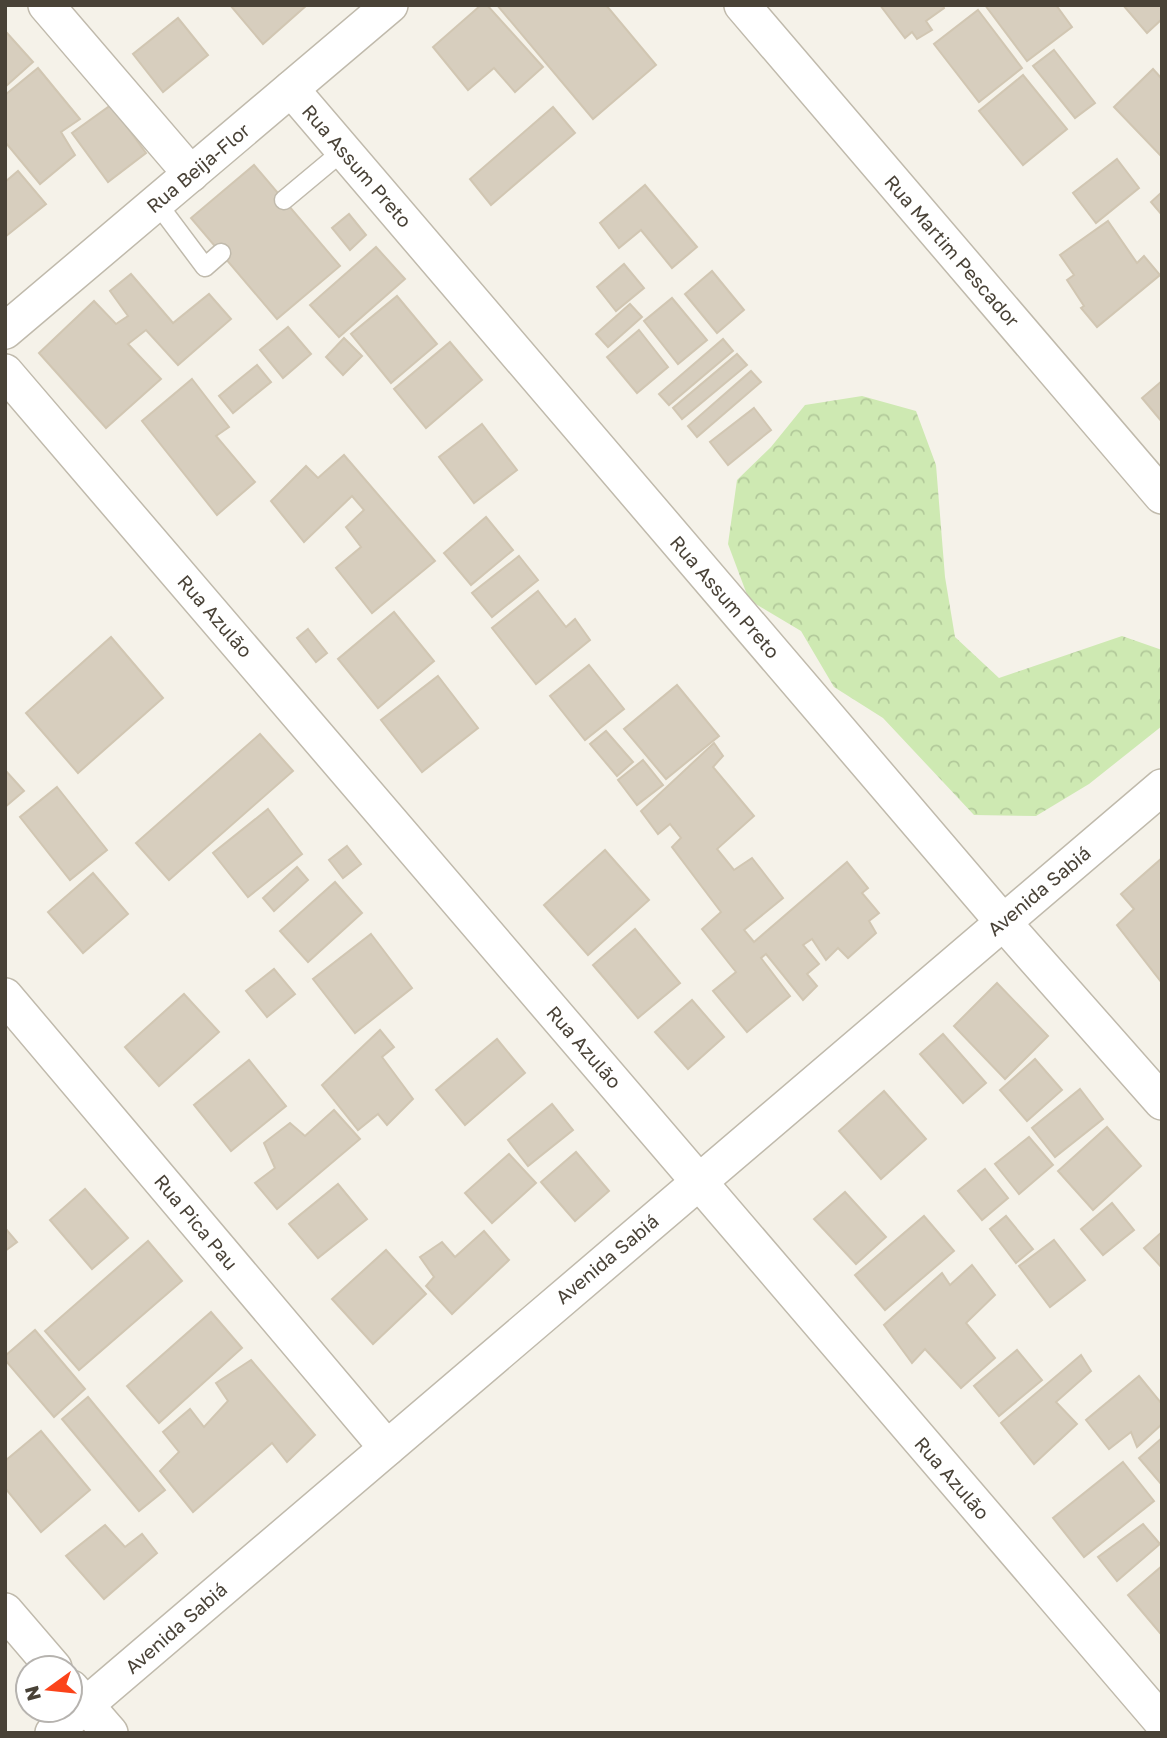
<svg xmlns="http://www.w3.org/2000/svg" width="1167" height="1738" viewBox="0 0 1167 1738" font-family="'Golos Text',sans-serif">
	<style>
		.forest { fill: url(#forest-crowns) }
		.building { fill: #d7cebe; stroke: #d1c6b2; stroke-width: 2 }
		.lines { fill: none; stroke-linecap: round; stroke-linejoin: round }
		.lane-casing { stroke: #c0baac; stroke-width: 21 }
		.street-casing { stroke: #c0baac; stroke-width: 38 }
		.lane { stroke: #fff; stroke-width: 18 }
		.street { stroke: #fff; stroke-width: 35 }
		.labels { text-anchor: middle; stroke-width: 7; stroke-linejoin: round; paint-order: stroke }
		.street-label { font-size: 19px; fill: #494237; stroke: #fff }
	</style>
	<defs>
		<pattern id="forest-crowns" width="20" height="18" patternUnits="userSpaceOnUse" patternTransform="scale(1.75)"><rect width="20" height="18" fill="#cee9b2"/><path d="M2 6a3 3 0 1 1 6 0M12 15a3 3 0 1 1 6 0" fill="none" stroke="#b2c99a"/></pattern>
	</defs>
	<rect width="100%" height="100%" fill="#f5f2e9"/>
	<polygon class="forest" points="862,396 916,411 936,465 945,577 955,637 999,678 1122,636 1162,650 1162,726 1089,784 1036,816 974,815 883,718 834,687 801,631 749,600 728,544 737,480 771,447 805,405"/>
	<g class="building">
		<polygon points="230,5 307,5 263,44"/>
		<polygon points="481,5 487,5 543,67 515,92 494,68 468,90 433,47"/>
		<polygon points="497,5 606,5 656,65 593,119"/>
		<polygon points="880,5 943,5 944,8 926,21 932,30 917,39 912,32 905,38"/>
		<polygon points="985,5 1056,5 1072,27 1027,61"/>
		<polygon points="1123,5 1162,5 1162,19 1147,33"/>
		<polygon points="978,10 1022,68 979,102 934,44"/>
		<polygon points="178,18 208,55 163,92 133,54"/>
		<polygon points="7,33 33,62 5,87 5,34"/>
		<polygon points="1054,50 1095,103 1075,118 1033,66"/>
		<polygon points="38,68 80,119 61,132 75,155 40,184 5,142 5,95"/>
		<polygon points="1153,69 1162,79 1162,157 1114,107"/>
		<polygon points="1023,75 1067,129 1023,165 979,111"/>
		<polygon points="111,105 146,153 108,182 72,133"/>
		<polygon points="553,107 575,133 491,205 470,179"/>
		<polygon points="1117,159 1139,188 1096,223 1073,193"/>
		<polygon points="254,165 340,266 277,319 191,218"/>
		<polygon points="18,171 46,204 5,237 5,182"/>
		<polygon points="645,185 697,247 672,268 641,230 619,248 600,223"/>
		<polygon points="1162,192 1162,215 1151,202"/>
		<polygon points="349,214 366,235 350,250 332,228"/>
		<polygon points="1108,221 1137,263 1144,256 1160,275 1097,327 1081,308 1084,306 1067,280 1074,275 1060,255"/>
		<polygon points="376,247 405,279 339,337 310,305"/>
		<polygon points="624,264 644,288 616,311 597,287"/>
		<polygon points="712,271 744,310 717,333 685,294"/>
		<polygon points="131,274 173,323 209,294 231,319 178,365 146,330 128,344 161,379 106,428 39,353 94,301 116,324 128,316 110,291"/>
		<polygon points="397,296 437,344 391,383 351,334"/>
		<polygon points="672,298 707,340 678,364 644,321"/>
		<polygon points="630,304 642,317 608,347 596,334"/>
		<polygon points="288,327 311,354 283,378 260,350"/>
		<polygon points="639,330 668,367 637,393 607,357"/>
		<polygon points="344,338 362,356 343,375 326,357"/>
		<polygon points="723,339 733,351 669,405 659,394"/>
		<polygon points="450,342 482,380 426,428 394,389"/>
		<polygon points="737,354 747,365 682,419 673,408"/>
		<polygon points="257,365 271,382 233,413 219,396"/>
		<polygon points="751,371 761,382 697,437 688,426"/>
		<polygon points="192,379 229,427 216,436 255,482 217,515 142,421"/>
		<polygon points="1162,381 1162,422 1142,398"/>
		<polygon points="754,408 771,430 728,465 710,442"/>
		<polygon points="482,424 517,470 474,503 439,457"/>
		<polygon points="344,455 435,561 372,613 336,568 361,547 346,527 364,510 352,496 304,542 271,501 306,466 318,478"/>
		<polygon points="486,517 513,550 471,585 444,553"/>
		<polygon points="519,556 538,580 492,617 472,593"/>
		<polygon points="538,591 566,627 575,619 590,640 536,684 492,628"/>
		<polygon points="394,612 434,661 378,708 338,659"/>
		<polygon points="308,629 327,653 316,662 297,638"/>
		<polygon points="111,637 163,698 78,773 26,713"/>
		<polygon points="589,665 624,709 585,740 550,696"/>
		<polygon points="438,676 478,728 422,772 381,720"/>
		<polygon points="677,685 719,736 666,779 624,729"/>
		<polygon points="606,731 633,762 617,776 590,744"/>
		<polygon points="260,734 293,771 169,880 136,843"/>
		<polygon points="714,743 723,756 713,767 754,816 717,849 734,870 752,858 783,898 744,930 754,942 847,862 868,888 862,893 879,913 869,921 876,933 848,958 838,948 826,960 812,939 803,945 819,964 807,974 817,986 803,1000 766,954 761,958 790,996 747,1032 713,991 736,972 702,929 721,912 672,847 681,838 670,824 658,834 641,811"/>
		<polygon points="643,760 663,785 637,805 618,780"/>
		<polygon points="5,770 24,791 5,807"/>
		<polygon points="57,787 107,850 70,880 20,817"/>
		<polygon points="268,809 302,854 248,897 213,853"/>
		<polygon points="347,846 361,864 343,878 329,860"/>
		<polygon points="605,850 649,900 588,955 544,905"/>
		<polygon points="1162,858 1162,983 1117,925 1134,909 1121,894"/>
		<polygon points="297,867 308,880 274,911 263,898"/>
		<polygon points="93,873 128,914 83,953 48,912"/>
		<polygon points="335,882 362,913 308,962 280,931"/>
		<polygon points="635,929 680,983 638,1018 593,965"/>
		<polygon points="371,934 412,988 355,1033 313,979"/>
		<polygon points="274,969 295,994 267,1017 246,991"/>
		<polygon points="997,983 1048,1036 1005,1079 954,1026"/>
		<polygon points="184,994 219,1032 159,1086 125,1047"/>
		<polygon points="692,1000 724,1037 688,1069 655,1032"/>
		<polygon points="380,1030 394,1047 382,1057 413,1099 387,1125 378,1114 358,1130 322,1085"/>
		<polygon points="943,1034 986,1083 963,1103 920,1054"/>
		<polygon points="497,1039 525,1073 465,1125 436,1090"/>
		<polygon points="1035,1059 1062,1090 1027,1121 1000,1090"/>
		<polygon points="249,1060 286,1106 231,1151 194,1105"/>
		<polygon points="1080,1089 1103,1119 1055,1157 1032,1128"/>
		<polygon points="884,1091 926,1139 881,1179 839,1131"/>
		<polygon points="552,1104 573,1130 528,1166 508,1140"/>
		<polygon points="334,1110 360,1139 277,1209 255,1183 275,1168 264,1143 290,1123 305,1136"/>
		<polygon points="1107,1127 1141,1166 1093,1210 1058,1171"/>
		<polygon points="1029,1137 1053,1165 1019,1194 995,1164"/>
		<polygon points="576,1152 609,1191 575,1221 541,1182"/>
		<polygon points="509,1154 536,1183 492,1223 465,1193"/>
		<polygon points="985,1169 1008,1198 982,1220 958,1191"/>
		<polygon points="338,1184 367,1219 318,1258 289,1224"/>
		<polygon points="85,1189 128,1238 92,1269 50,1220"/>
		<polygon points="845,1192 886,1237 856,1264 814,1219"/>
		<polygon points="1112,1203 1134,1230 1103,1255 1081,1229"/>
		<polygon points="924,1216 954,1251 885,1310 855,1275"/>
		<polygon points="1006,1216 1033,1249 1016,1263 990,1229"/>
		<polygon points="5,1228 17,1242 5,1251"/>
		<polygon points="484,1231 509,1260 452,1314 426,1286 434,1277 420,1257 442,1242 455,1257"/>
		<polygon points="1162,1232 1162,1268 1144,1248"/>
		<polygon points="1054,1240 1085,1280 1050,1307 1019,1266"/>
		<polygon points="148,1241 182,1281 79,1370 45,1331"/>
		<polygon points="386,1250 426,1294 373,1344 332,1299"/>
		<polygon points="972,1265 995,1295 966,1323 995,1358 961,1388 925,1349 912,1363 884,1325 942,1273 950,1285"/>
		<polygon points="211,1312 242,1348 159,1423 127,1386"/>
		<polygon points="35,1330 85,1389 54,1417 5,1360 5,1356"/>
		<polygon points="1017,1350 1042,1380 999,1416 974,1386"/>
		<polygon points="1081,1355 1091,1371 1056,1402 1077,1424 1034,1464 1001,1423"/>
		<polygon points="251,1360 315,1435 287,1462 272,1443 193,1512 160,1471 179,1452 163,1432 190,1409 204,1427 228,1401 216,1383"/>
		<polygon points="1139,1376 1162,1404 1162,1424 1137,1447 1131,1432 1109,1449 1086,1420"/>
		<polygon points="88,1397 165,1490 139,1511 62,1419"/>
		<polygon points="41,1431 90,1490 41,1532 5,1488 5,1461"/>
		<polygon points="1162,1438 1162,1485 1139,1458"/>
		<polygon points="1123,1462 1154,1501 1084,1557 1053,1518"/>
		<polygon points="1143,1524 1160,1544 1117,1581 1098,1557"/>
		<polygon points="105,1525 125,1547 142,1534 157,1553 104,1599 66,1556"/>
		<polygon points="1162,1566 1162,1632 1160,1633 1128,1595"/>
	</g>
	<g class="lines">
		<defs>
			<g id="lane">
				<polyline points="284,200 344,150"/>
				<polyline points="157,203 205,267 221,253"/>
			</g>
			<g id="street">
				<polyline points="46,5 191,174"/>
				<polyline points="742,5 1162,496"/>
				<polyline points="291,89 1003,922 1162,1102"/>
				<polyline points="5,331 390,5"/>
				<polyline points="5,372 1162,1722"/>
				<polyline points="5,996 387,1448"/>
				<polyline points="5,1611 54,1668"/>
				<polyline points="71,1688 110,1733"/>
				<polyline points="53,1733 1162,787"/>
			</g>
		</defs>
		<use href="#lane" class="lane-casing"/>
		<use href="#street" class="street-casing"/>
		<use href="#lane" class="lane"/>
		<use href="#street" class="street"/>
	</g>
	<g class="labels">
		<g class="street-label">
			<text transform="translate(357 166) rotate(49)" y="7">Rua Assum Preto</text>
			<text transform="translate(198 168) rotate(-40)" y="7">Rua Beija-Flor</text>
			<text transform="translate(952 251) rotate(49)" y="7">Rua Martim Pescador</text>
			<text transform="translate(725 597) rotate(49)" y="7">Rua Assum Preto</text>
			<text transform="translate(215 616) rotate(49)" y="7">Rua Azulão</text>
			<text transform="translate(1039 891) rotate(-40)" y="7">Avenida Sabiá</text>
			<text transform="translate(584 1047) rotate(49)" y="7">Rua Azulão</text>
			<text transform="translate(196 1222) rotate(50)" y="7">Rua Pica Pau</text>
			<text transform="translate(607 1259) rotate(-40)" y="7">Avenida Sabiá</text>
			<text transform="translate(952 1478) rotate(49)" y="7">Rua Azulão</text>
			<text transform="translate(176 1628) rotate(-41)" y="7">Avenida Sabiá</text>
		</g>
	</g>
	<rect width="1167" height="1738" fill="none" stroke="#494237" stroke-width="14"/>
	<g transform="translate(49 1689) rotate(255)"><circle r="33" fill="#ffffff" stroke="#b6b3af" stroke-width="2"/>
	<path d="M0-5L12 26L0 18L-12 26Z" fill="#fb431a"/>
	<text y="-10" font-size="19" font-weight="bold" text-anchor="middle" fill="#494237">N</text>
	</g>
</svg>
